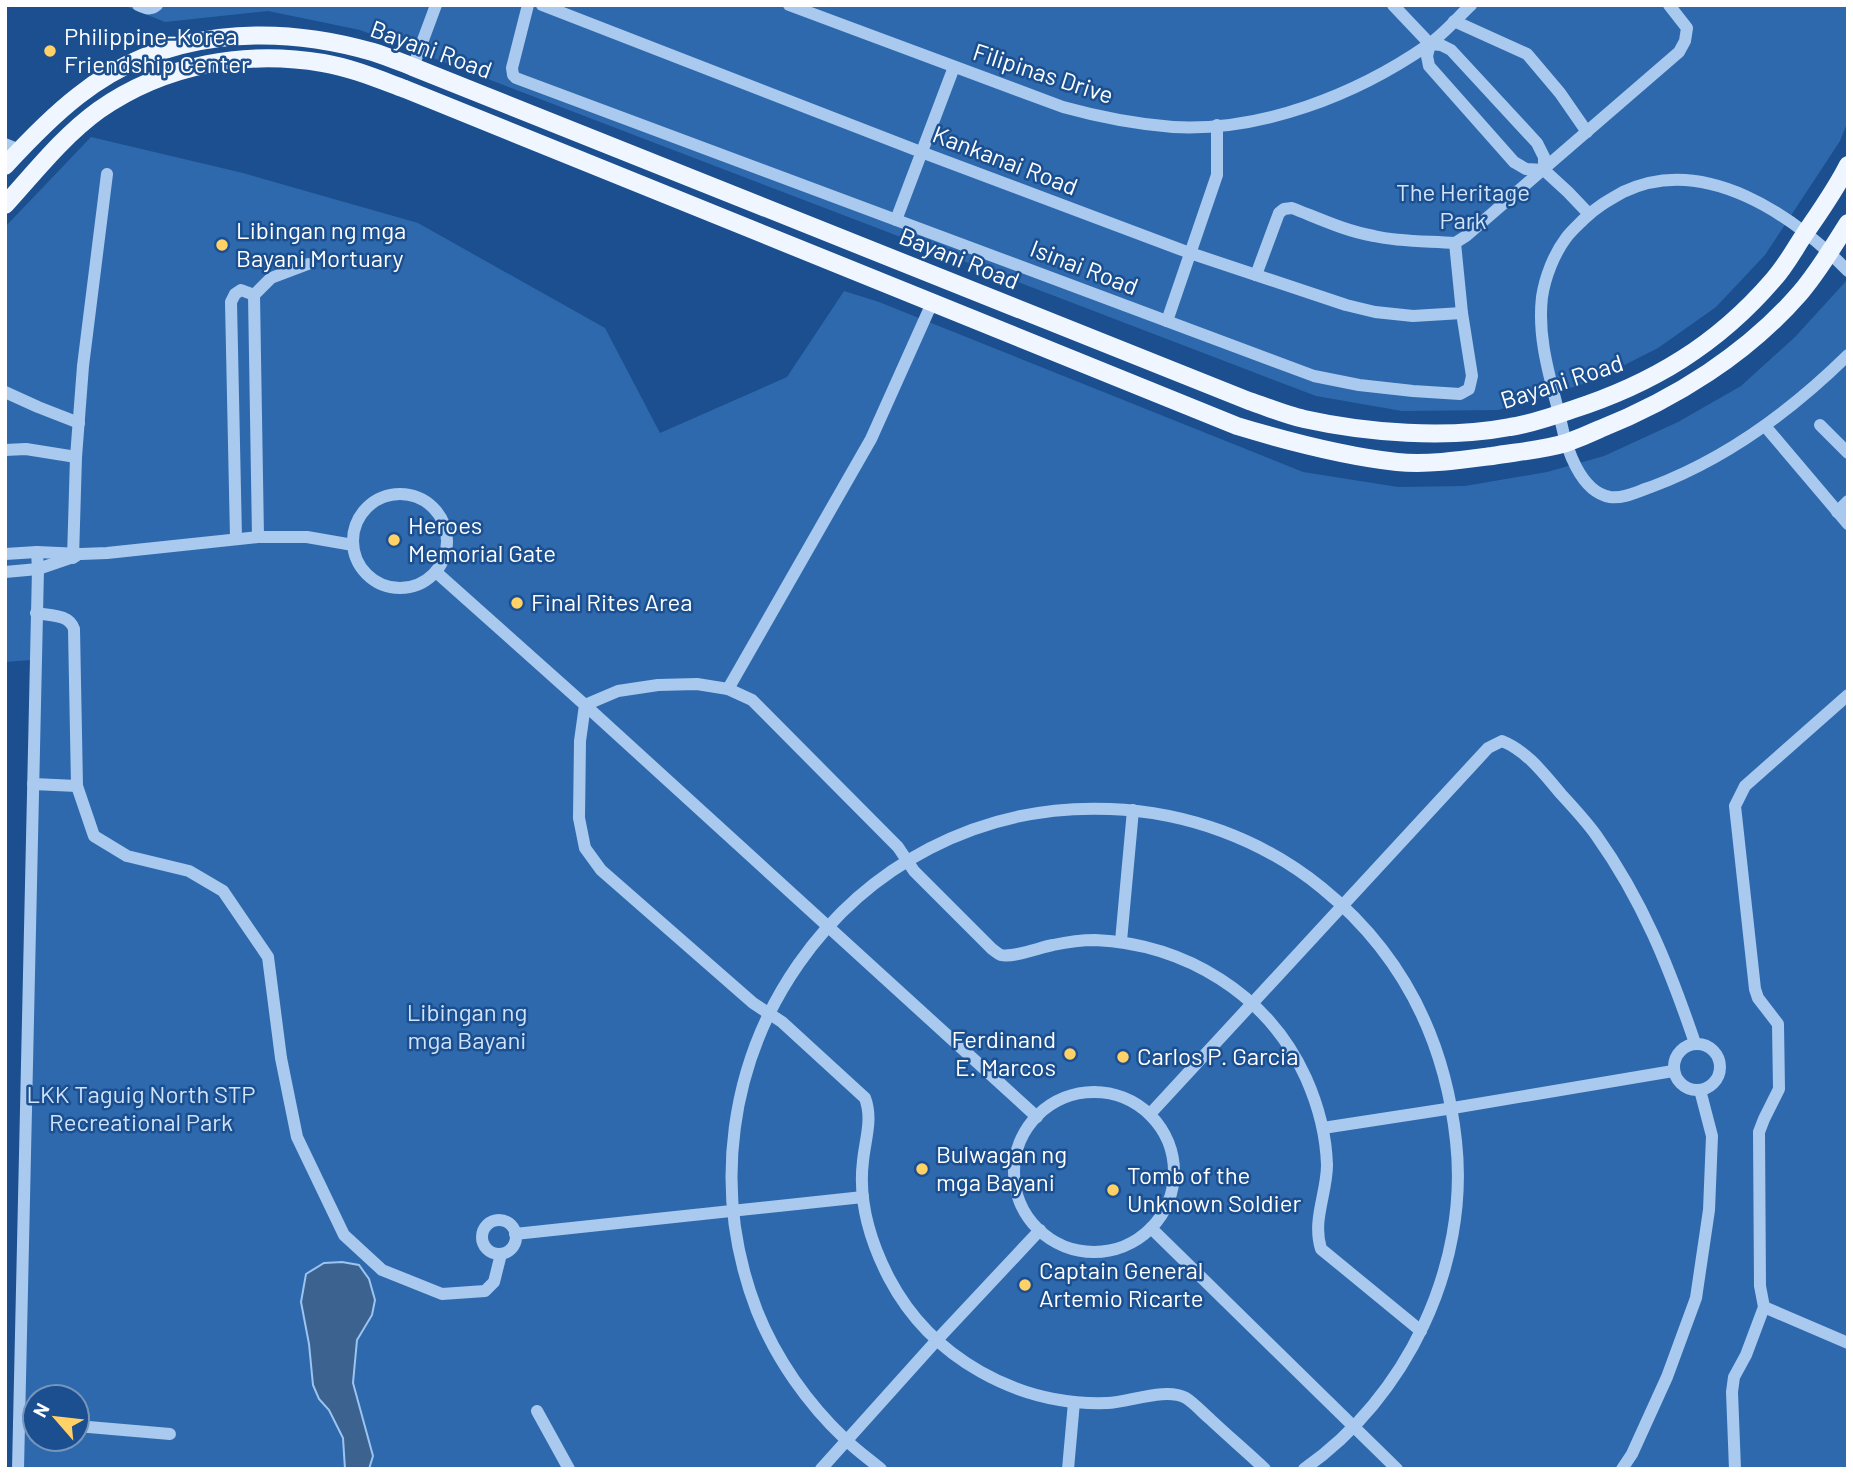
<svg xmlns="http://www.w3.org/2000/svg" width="1853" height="1474" viewBox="0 0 1853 1474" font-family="Barlow,sans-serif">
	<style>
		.green { fill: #2e69ad; fill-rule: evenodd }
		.water { fill: #3c6290; stroke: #9cc4f0; stroke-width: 2 }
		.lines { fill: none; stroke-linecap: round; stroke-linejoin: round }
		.minor { stroke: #a9c9ee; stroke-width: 12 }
		.major { stroke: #f0f6ff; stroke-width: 18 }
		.poi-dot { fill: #ffd166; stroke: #1b4f8f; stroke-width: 2.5 }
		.labels { text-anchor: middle; stroke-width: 5; stroke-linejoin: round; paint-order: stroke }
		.poi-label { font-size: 24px; fill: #fff; stroke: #1b4f8f; text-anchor: start }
		.street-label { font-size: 24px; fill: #fff; stroke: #1b4f8f }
		.park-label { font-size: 24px; fill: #cfe3fa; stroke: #1b4f8f }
	</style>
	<rect width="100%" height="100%" fill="#1b4f8f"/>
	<g class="green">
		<polygon points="123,5 1848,5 1848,121 1840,141 1765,255 1716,307 1658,348 1593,381 1498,410 1402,411 1316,396 360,30 268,11 165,22"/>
		<path d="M91 137 243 173 418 223 605 328 660 433 787 377 844 291 879 302 1303 472 1398 487 1465 486 1547 472 1604 456 1678 422 1741 386 1795 337 1848 279V1469H16L31 660 5 662V227ZM35 1397H77V1439H35Z"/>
	</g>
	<polygon class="water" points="342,1262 359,1265 369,1279 375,1300 372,1315 357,1340 353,1383 373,1456 369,1469 345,1469 343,1438 329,1410 319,1399 313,1385 309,1344 301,1302 306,1274 324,1263"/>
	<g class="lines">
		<g class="minor">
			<path d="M138 5C145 8 150 11 157 5"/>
			<polyline points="528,5 512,68 513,75 516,78 1314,376 1359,385 1413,391 1460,394 1469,389 1472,376 1462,313 1455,243"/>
			<polyline points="542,5 921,152 1190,253 1346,305 1375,312 1413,316 1462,313"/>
			<path d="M789 5 1063 107C1099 117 1135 124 1173 127 1261 132 1356 95 1428 45 1444 34 1457 18 1471 5"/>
			<polyline points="1393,5 1430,44 1441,45 1451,50 1537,143 1544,157 1544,170"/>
			<polyline points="1454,21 1527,54 1560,93 1587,132"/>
			<polyline points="1430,44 1427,56 1429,66 1514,162 1526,169 1544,170 1568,192 1589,214"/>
			<polyline points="413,67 436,5"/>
			<polyline points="5,144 20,150"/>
			<polyline points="896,220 954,67"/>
			<polyline points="1455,243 1466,236 1679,52 1685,41 1687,28 1669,5"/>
			<path d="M1848 271C1793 215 1704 153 1623 192 1609 200 1596 207 1584 219 1578 225 1571 231 1566 238 1554 254 1545 277 1542 297 1537 340 1551 380 1561 422 1566 447 1580 492 1610 497 1624 499 1638 491 1651 487 1726 459 1791 411 1848 355"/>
			<path d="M1256 275 1279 213 1284 209 1292 208C1318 218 1345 231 1374 236 1400 242 1428 241 1455 243"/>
			<polyline points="254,295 271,278 308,264"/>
			<polyline points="1167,321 1217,175 1217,125"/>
			<polyline points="5,392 38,407 79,423"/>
			<polyline points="1820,425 1848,453"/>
			<polyline points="1765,426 1848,524"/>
			<polyline points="5,450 26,449 76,457"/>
			<circle cx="400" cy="541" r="47"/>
			<polyline points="1837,512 1848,501"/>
			<polyline points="236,538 231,302 235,294 241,290 254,295 258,537"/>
			<polyline points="5,554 37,552 81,554 107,553 258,537 307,537 353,545"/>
			<polyline points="73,558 76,457 83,366 107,174"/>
			<polyline points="5,572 38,569 76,556"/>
			<polyline points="436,572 585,705 1037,1117"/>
			<polyline points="728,689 871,439 932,303"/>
			<path d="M33 784 77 786 74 629C69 614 51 616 36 613"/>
			<polyline points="77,786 94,836 127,856 189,871 223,891 268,957 281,1058 297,1137 344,1235 382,1270 442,1294 485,1291 494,1282 501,1254"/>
			<polyline points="1121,941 1133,810"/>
			<circle cx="1697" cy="1067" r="23"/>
			<circle cx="1094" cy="1172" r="80"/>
			<path d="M1150 1114 1488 748 1502 741C1527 751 1544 774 1561 794 1573 807 1586 821 1596 835 1643 901 1669 967 1695 1043"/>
			<polyline points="1323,1128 1453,1108 1673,1071"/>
			<circle cx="499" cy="1237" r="17"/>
			<polyline points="1151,1228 1397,1469"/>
			<polyline points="515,1234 863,1197"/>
			<polyline points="1764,1307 1848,1343"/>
			<polyline points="537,1411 569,1469"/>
			<polyline points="19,1422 35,1423"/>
			<polyline points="77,1426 170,1434"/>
			<polyline points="18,1469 38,569 37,552"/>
			<polyline points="821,1469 936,1341 1040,1230"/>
			<path d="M881 1469C869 1459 856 1450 845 1439 808 1404 776 1359 757 1311 662 1066 845 798 1110 809 1187 812 1262 839 1322 888 1402 953 1445 1040 1456 1141 1470 1266 1406 1398 1304 1469"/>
			<polyline points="1068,1469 1074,1402"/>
			<path d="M1265 1469C1247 1452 1228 1436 1210 1419 1203 1413 1194 1403 1186 1398 1166 1387 1130 1402 1107 1403 1018 1406 931 1358 889 1278 871 1243 858 1201 863 1161 865 1140 873 1119 865 1098L782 1022 753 1003 601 870 585 848 579 818 580 741 585 705 618 691 658 685 697 684 728 689 752 700 898 847 914 871 992 949C995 951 998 954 1001 955 1013 958 1041 947 1053 945 1067 942 1081 940 1095 940 1185 944 1268 994 1306 1078 1318 1105 1326 1135 1327 1165 1327 1193 1312 1220 1321 1249L1421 1331"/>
			<polyline points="1622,1469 1632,1454 1667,1377 1696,1298 1709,1210 1712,1136 1700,1090"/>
			<polyline points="1735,1469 1732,1392 1734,1377 1746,1355 1764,1307 1760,1286 1759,1132 1764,1119 1779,1089 1778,1024 1758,998 1755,989 1735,806 1745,786 1848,695"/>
		</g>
		<g class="major">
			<path d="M5 166C28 141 51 117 78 96 162 29 272 23 373 52 386 56 400 62 413 67L1249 401C1267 407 1286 415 1304 419 1367 433 1447 439 1510 427 1530 424 1551 417 1571 410 1652 384 1717 345 1773 280 1786 266 1795 248 1806 232 1821 210 1836 189 1848 165"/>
			<path d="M5 205C35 172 63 136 99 110 165 64 245 50 323 63 352 68 378 79 405 89L1237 426C1290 442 1343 456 1397 462 1428 465 1462 460 1492 456 1516 452 1542 450 1566 443 1577 439 1589 434 1600 429 1675 399 1747 354 1800 293 1818 272 1833 247 1848 223"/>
		</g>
	</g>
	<g class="poi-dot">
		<circle cx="50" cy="51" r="7"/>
		<circle cx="222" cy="245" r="7"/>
		<circle cx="394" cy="540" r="7"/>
		<circle cx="517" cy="603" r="7"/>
		<circle cx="1070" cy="1054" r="7"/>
		<circle cx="1123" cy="1057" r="7"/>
		<circle cx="922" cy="1169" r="7"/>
		<circle cx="1113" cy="1190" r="7"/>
		<circle cx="1025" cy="1285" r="7"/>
	</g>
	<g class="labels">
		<g class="poi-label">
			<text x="64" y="45">Philippine-Korea<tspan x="64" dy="28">Friendship Center</tspan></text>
			<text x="236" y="239">Libingan ng mga<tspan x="236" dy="28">Bayani Mortuary</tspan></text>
			<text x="408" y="534">Heroes<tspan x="408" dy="28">Memorial Gate</tspan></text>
			<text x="531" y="611">Final Rites Area</text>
			<text x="1056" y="1048" text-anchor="end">Ferdinand<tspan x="1056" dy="28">E. Marcos</tspan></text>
			<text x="1137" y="1065">Carlos P. Garcia</text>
			<text x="936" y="1163">Bulwagan ng<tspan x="936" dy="28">mga Bayani</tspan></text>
			<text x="1127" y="1184">Tomb of the<tspan x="1127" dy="28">Unknown Soldier</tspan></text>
			<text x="1039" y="1279">Captain General<tspan x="1039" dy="28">Artemio Ricarte</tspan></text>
		</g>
		<g class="street-label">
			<text transform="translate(431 50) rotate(20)" y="8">Bayani Road</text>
			<text transform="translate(1043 74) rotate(18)" y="8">Filipinas Drive</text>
			<text transform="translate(1005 161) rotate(21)" y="8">Kankanai Road</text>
			<text transform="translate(959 259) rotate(22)" y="8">Bayani Road</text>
			<text transform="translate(1084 268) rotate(21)" y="8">Isinai Road</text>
			<text transform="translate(1562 382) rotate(-18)" y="8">Bayani Road</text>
		</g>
		<g class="park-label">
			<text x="1463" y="201">The Heritage<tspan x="1463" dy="28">Park</tspan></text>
			<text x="467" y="1021">Libingan ng<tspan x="467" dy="28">mga Bayani</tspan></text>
			<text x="141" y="1103">LKK Taguig North STP<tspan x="141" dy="28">Recreational Park</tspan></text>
		</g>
	</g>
	<rect width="1853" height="1474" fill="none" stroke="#ffffff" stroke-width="14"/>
	<g transform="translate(56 1418) rotate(298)"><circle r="33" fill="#1b4f8f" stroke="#7695bc" stroke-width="2"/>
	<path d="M0-5L12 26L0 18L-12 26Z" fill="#ffd166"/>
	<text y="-10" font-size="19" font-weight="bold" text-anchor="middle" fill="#ffffff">N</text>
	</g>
</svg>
